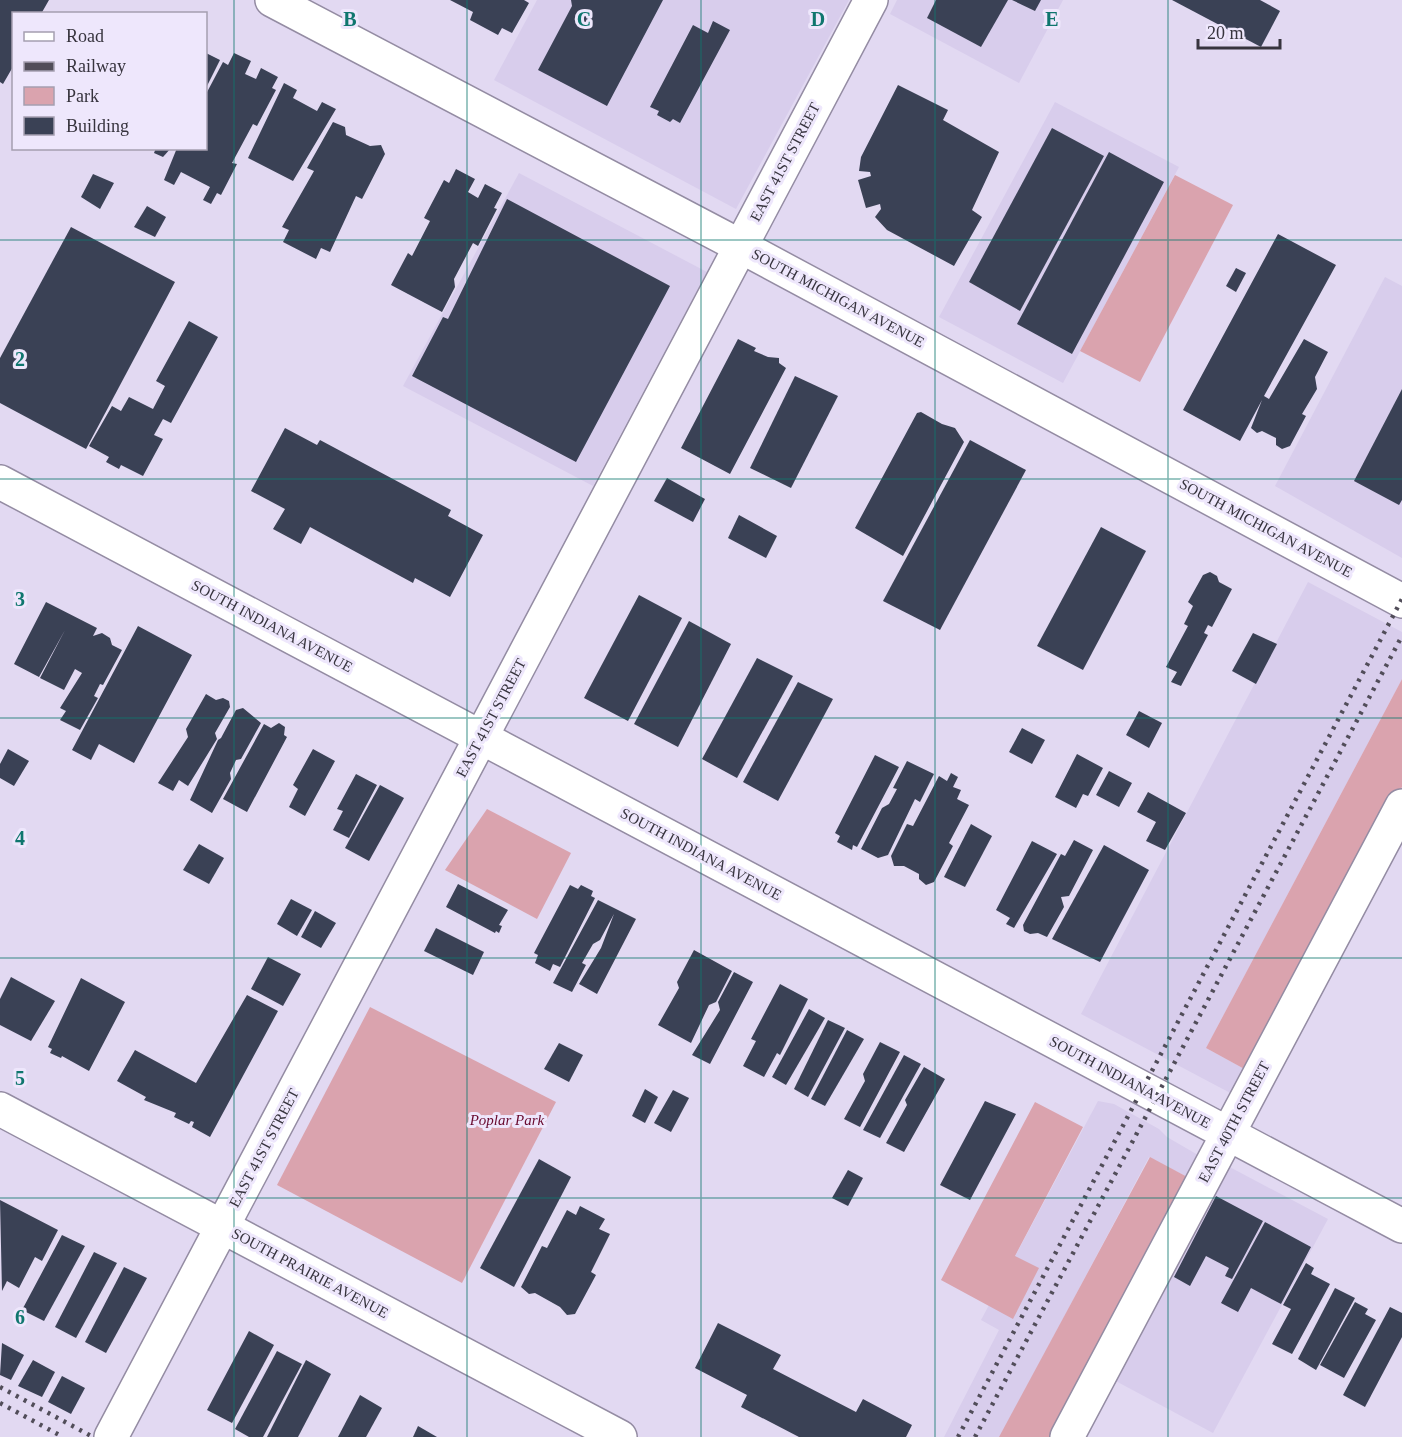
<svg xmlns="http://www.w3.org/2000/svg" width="1402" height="1437" viewBox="0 0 1402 1437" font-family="Georgia,serif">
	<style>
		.built { fill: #d8cdec }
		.green { fill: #daa3ae }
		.building { fill: #3a4155 }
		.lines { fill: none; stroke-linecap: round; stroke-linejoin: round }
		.minor-casing { stroke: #948ca3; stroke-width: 36 }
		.minor { stroke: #fff; stroke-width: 33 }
		.rail { stroke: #514d59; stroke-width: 4.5; stroke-dasharray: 3 6; stroke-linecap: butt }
		.grid { fill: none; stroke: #0f766e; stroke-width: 1.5; stroke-opacity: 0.55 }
		.labels { text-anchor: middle; stroke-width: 6; stroke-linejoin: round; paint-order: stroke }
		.street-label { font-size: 15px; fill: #37343e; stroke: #eee7fc }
		.park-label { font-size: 15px; font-style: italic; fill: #68092e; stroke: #eee7fc }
		.grid-label { font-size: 20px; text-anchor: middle; font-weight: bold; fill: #0f766e; stroke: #eee7fc; stroke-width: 6; stroke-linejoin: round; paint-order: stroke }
	</style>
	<rect width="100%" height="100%" fill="#e2d9f2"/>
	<g class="built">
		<polygon points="537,0 849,0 736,209 494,80"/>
		<polygon points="897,0 1063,0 1019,83 890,14"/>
		<polygon points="1055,102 1179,167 1063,383 939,317"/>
		<polygon points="519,173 707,272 593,486 403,386"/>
		<polygon points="1385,277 1402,286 1402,558 1275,486"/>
		<polygon points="1308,582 1402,632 1402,679 1206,1048 1248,1071 1236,1096 1081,1014"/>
		<polygon points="1098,1101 1114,1104 1159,1129 1167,1137 1198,1155 1191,1179 1149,1157 1000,1437 944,1437 999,1330 981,1320"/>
		<polygon points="1224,1164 1328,1219 1213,1433 1112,1379"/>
	</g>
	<g class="green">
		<polygon points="1175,175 1233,205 1140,382 1080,351"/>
		<polygon points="1402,679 1402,787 1248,1071 1206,1048"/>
		<polygon points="487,809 571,853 537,919 445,870"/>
		<polygon points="370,1007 556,1102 462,1283 277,1185"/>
		<polygon points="1035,1102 1083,1127 1015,1256 1039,1268 1013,1319 941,1280"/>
		<polygon points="1150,1157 1191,1179 1054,1437 999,1437"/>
	</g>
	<g class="building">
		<polygon points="0,0 49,0 41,14 14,14 14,65 3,84 0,82"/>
		<polygon points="450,0 524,0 529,3 512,33 502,28 498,35 470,20 473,12"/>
		<polygon points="571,0 663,0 607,106 538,70 572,6"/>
		<polygon points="936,0 1008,0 981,47 927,18"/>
		<polygon points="1012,0 1041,0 1035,11"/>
		<polygon points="1172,0 1260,0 1280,11 1261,47"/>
		<polygon points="713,21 730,30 680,123 673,119 670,122 657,115 659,111 650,107 693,25 708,33"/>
		<polygon points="206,53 220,60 206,88"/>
		<polygon points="234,53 251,61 245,74 256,79 261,68 278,77 272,88 276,90 257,126 253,124 232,163 237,164 221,195 217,193 211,204 203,200 210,187 181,172 174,185 164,180 177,148 206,148 206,94 223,62 228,65"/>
		<polygon points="284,83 297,90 293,98 317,111 322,102 336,109 293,181 248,158"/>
		<polygon points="898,85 948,110 943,120 999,152 972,210 982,217 954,266 887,230 875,217 881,209 880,204 866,208 858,180 871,176 870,172 859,171 861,157"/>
		<polygon points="333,122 345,127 346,135 370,146 381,145 385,154 362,199 356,196 330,252 321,248 316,259 283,242 289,230 282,227 314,171 307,168"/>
		<polygon points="1052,128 1104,156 1020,311 969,282"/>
		<polygon points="156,148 171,148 163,157 154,153"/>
		<polygon points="1109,152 1164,182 1072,354 1017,324"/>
		<polygon points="456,169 475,179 468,192 478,198 485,184 502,193 494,208 497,209 478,246 473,243 454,279 455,287 442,312 391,285 408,253 412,256 430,221 424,218 444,180 449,183"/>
		<polygon points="93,174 114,183 100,209 81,197"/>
		<polygon points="507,199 670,286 576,462 412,376 443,317 448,319"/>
		<polygon points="147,206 166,217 155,237 134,227"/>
		<polygon points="71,227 175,282 86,449 0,403 0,358"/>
		<polygon points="1278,234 1336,265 1264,396 1269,399 1304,339 1328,352 1315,377 1317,389 1302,414 1306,416 1290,446 1282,449 1276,445 1276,438 1262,431 1257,433 1251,428 1262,400 1240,441 1183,410"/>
		<polygon points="1236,268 1246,273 1236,292 1226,286"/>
		<polygon points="189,321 218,337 171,423 163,419 154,435 163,439 143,476 121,465 119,469 106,462 109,457 89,446 112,406 121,411 129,397 153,409 165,386 156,381"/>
		<polygon points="738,339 756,348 754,351 768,357 779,358 779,363 786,368 730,474 681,448"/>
		<polygon points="795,376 838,396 791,488 750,468"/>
		<polygon points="1402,389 1402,500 1399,505 1354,481"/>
		<polygon points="921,412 942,424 955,428 964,442 903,556 855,528 917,413"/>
		<polygon points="285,428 317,445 320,440 451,510 448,516 483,535 450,597 415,578 413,583 310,527 301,544 273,529 285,509 251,491"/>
		<polygon points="970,440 1026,470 940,630 883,601"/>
		<polygon points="667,478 705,499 693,522 654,501"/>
		<polygon points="739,515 777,536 766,558 728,538"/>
		<polygon points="1101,527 1146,551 1083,670 1037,646"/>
		<polygon points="1210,572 1217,576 1219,582 1232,589 1212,627 1208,625 1204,633 1208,635 1181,686 1171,682 1177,672 1166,667 1188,626 1184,624 1193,606 1188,602 1203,575"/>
		<polygon points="639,595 682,618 628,721 584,698"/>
		<polygon points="46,602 97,628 93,636 102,633 110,638 112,645 122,650 103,685 100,684 94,696 98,698 80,730 60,720 66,711 60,708 82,673 75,669 64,690 40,678 65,630 39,677 14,664"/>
		<polygon points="689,621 731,644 678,747 634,724"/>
		<polygon points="138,626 192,655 134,763 99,744 91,760 72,750"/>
		<polygon points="1253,633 1277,644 1256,684 1232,671"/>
		<polygon points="757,658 793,676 737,778 702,759"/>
		<polygon points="798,682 833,699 778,801 743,782"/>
		<polygon points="206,694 216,700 223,698 229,701 230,707 215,733 217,739 188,786 179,780 173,791 158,783 188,737 186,729"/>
		<polygon points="243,708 261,723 241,759 236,760 230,773 231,779 212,813 190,800 218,740 221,738 236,710"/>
		<polygon points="1139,711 1162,723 1149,748 1126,735"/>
		<polygon points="279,723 285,727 284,735 287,737 247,812 223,799 264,724 271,728"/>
		<polygon points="1022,728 1045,740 1032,764 1009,752"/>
		<polygon points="8,749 29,761 14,786 0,778 0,764"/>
		<polygon points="313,749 335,761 305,816 289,807 298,789 293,785"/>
		<polygon points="1077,754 1103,768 1088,796 1083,794 1076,808 1055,797"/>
		<polygon points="875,755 899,767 857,847 853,845 852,850 837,842 840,836 835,833"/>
		<polygon points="907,761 934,774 920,802 915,799 888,855 878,858 861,849 882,808 889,804 897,789 893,788"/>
		<polygon points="1109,771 1132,783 1119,807 1096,795"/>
		<polygon points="951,773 958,777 953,787 961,790 957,799 969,805 949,843 953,846 934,882 926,885 919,879 919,874 904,866 894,866 891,856 907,824 913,826 939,776 947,781"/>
		<polygon points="356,774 377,785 349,838 333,830 343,811 337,809"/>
		<polygon points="380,785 404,798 369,861 345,848"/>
		<polygon points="1148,792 1186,813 1165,850 1146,841 1156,822 1137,812"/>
		<polygon points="971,824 992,836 965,887 944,877"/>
		<polygon points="1074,840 1093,850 1069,896 1061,897 1064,907 1047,937 1038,933 1030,934 1024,931 1023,925 1061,854 1065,856"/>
		<polygon points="1032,841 1057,854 1014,928 1006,924 1010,918 996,910"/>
		<polygon points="199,844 224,858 209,884 183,870"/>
		<polygon points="1104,845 1149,870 1100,962 1052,939"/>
		<polygon points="458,884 508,910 499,925 502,926 499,933 496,931 495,933 446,907"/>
		<polygon points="570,885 578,889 581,885 593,891 591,896 595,898 560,967 553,964 550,971 535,963 538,955 534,953"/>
		<polygon points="291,899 312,910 297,936 277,924"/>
		<polygon points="598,900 636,919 597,994 579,984 601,948 614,914 600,940 593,944 582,963 586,965 572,992 553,983"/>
		<polygon points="315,911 336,923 321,948 301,937"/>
		<polygon points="436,928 484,952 473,975 424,951"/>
		<polygon points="694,950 732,971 716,1002 709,1005 691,1043 658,1025 679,988 677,982"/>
		<polygon points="268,957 301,974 283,1006 251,989"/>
		<polygon points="734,972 753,982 710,1064 692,1055 720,1010 718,1002"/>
		<polygon points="11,977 55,1001 31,1041 0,1025 0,999"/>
		<polygon points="81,978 125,1002 89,1071 62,1056 61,1058 50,1053 52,1049 48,1047"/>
		<polygon points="780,984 808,999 780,1055 777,1053 764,1077 743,1066 756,1041 751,1039"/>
		<polygon points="247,995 278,1011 210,1137 192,1127 194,1122 191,1121 189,1124 174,1117 176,1113 144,1100 146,1097 117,1081 135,1050 196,1083"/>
		<polygon points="809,1009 825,1018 786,1085 772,1077"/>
		<polygon points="828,1020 845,1028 808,1097 794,1089"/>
		<polygon points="847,1030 864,1039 825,1106 811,1099"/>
		<polygon points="880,1042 900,1052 860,1127 844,1119 865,1081 863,1074"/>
		<polygon points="559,1043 583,1055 569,1082 544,1069"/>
		<polygon points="904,1055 921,1064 880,1138 863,1130"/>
		<polygon points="924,1067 945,1079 904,1152 886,1143 907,1105 905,1100"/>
		<polygon points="645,1089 658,1097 645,1123 632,1116"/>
		<polygon points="673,1090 689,1098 671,1132 654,1123"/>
		<polygon points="985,1101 1016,1114 970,1200 940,1185"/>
		<polygon points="539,1159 571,1177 514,1287 480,1268"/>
		<polygon points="848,1170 863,1178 848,1206 832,1198"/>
		<polygon points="1216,1196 1263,1221 1232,1279 1225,1276 1229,1268 1206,1256 1190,1286 1174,1277"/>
		<polygon points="0,1200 58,1230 42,1261 35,1257 19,1288 7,1281 2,1291"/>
		<polygon points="580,1206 605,1219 599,1229 610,1234 591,1272 596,1275 575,1314 567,1315 560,1307 535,1293 529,1294 521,1287 542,1246 547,1248 567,1210 576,1215"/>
		<polygon points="1265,1222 1311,1247 1281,1304 1251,1288 1238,1312 1221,1303"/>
		<polygon points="62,1235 85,1246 44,1321 22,1310"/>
		<polygon points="94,1252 117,1263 76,1338 55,1327"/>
		<polygon points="1306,1263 1314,1268 1311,1274 1330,1284 1292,1354 1272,1344 1291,1309 1283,1305"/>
		<polygon points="124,1267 147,1278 106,1353 85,1342"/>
		<polygon points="1335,1288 1355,1298 1316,1370 1298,1359"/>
		<polygon points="1355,1302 1368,1309 1365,1314 1376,1320 1344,1378 1320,1365"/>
		<polygon points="1390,1307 1402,1313 1402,1337 1365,1407 1343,1395"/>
		<polygon points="718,1323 781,1355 773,1369 856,1412 863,1399 912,1425 906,1437 799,1437 741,1407 747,1395 695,1368"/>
		<polygon points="249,1331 274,1345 232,1423 207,1410"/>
		<polygon points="2,1343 24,1355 11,1380 0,1375"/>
		<polygon points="277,1351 302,1364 263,1437 249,1437 235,1429"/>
		<polygon points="33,1360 55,1372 42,1397 18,1386"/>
		<polygon points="306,1360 331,1374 298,1437 267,1437"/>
		<polygon points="62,1376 85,1388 71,1414 48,1402"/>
		<polygon points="360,1395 382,1408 366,1437 338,1437"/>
		<polygon points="418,1426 437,1437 413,1437"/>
	</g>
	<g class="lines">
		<defs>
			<g id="minor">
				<polyline points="272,0 740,246 1402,601"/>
				<polyline points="0,482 1402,1226"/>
				<polyline points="0,1109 620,1437"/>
				<polyline points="111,1437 871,0"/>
				<polyline points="1067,1437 1402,806"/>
			</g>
		</defs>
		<use href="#minor" class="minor-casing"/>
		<use href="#minor" class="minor"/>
		<g class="rail">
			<polyline points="0,1387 93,1437"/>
			<polyline points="0,1403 63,1437"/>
			<polyline points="958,1437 1402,599"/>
			<polyline points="975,1437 1402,636"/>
		</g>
	</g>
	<path class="grid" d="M234 0V1437M467 0V1437M701 0V1437M935 0V1437M1168 0V1437M0 240H1402M0 479H1402M0 718H1402M0 958H1402M0 1198H1402"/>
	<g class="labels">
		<g class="street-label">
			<text transform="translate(785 162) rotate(-62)" y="5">EAST 41ST STREET</text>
			<text transform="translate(838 298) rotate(28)" y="5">SOUTH MICHIGAN AVENUE</text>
			<text transform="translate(1266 528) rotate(28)" y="5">SOUTH MICHIGAN AVENUE</text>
			<text transform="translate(272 626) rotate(28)" y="5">SOUTH INDIANA AVENUE</text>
			<text transform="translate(491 718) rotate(-62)" y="5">EAST 41ST STREET</text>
			<text transform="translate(701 854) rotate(28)" y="5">SOUTH INDIANA AVENUE</text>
			<text transform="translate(1130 1082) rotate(28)" y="5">SOUTH INDIANA AVENUE</text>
			<text transform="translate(1234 1122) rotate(-62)" y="5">EAST 40TH STREET</text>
			<text transform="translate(264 1148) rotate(-62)" y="5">EAST 41ST STREET</text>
			<text transform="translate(310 1273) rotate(28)" y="5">SOUTH PRAIRIE AVENUE</text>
		</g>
		<g class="park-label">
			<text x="507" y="1125">Poplar Park</text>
		</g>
	</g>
	<g class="grid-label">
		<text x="350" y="26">B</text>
		<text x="584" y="26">C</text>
		<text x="818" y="26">D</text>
		<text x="1052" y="26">E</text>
		<text x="20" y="366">2</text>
		<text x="20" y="606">3</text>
		<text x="20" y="845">4</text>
		<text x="20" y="1085">5</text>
		<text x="20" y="1324">6</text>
	</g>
	<rect x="12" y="12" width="195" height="138" fill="#eee7fc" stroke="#a59fb0" stroke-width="1.5"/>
	<rect x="24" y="32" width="30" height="9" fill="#ffffff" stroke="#a59fb0" stroke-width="1.5"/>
	<text x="66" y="42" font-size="18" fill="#37343e">Road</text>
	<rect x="24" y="62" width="30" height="9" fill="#514d59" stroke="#a59fb0" stroke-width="1.5"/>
	<text x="66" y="72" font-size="18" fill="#37343e">Railway</text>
	<rect x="24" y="87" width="30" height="18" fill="#daa3ae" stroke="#a59fb0" stroke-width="1.5"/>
	<text x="66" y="102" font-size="18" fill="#37343e">Park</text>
	<rect x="24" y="117" width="30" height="18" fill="#3a4155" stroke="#a59fb0" stroke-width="1.5"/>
	<text x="66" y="132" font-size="18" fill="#37343e">Building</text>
	<path d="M1198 39v9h82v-9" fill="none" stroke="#37343e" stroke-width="3"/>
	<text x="1207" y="39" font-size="18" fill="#37343e" stroke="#eee7fc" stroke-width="4.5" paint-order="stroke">20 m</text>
</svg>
